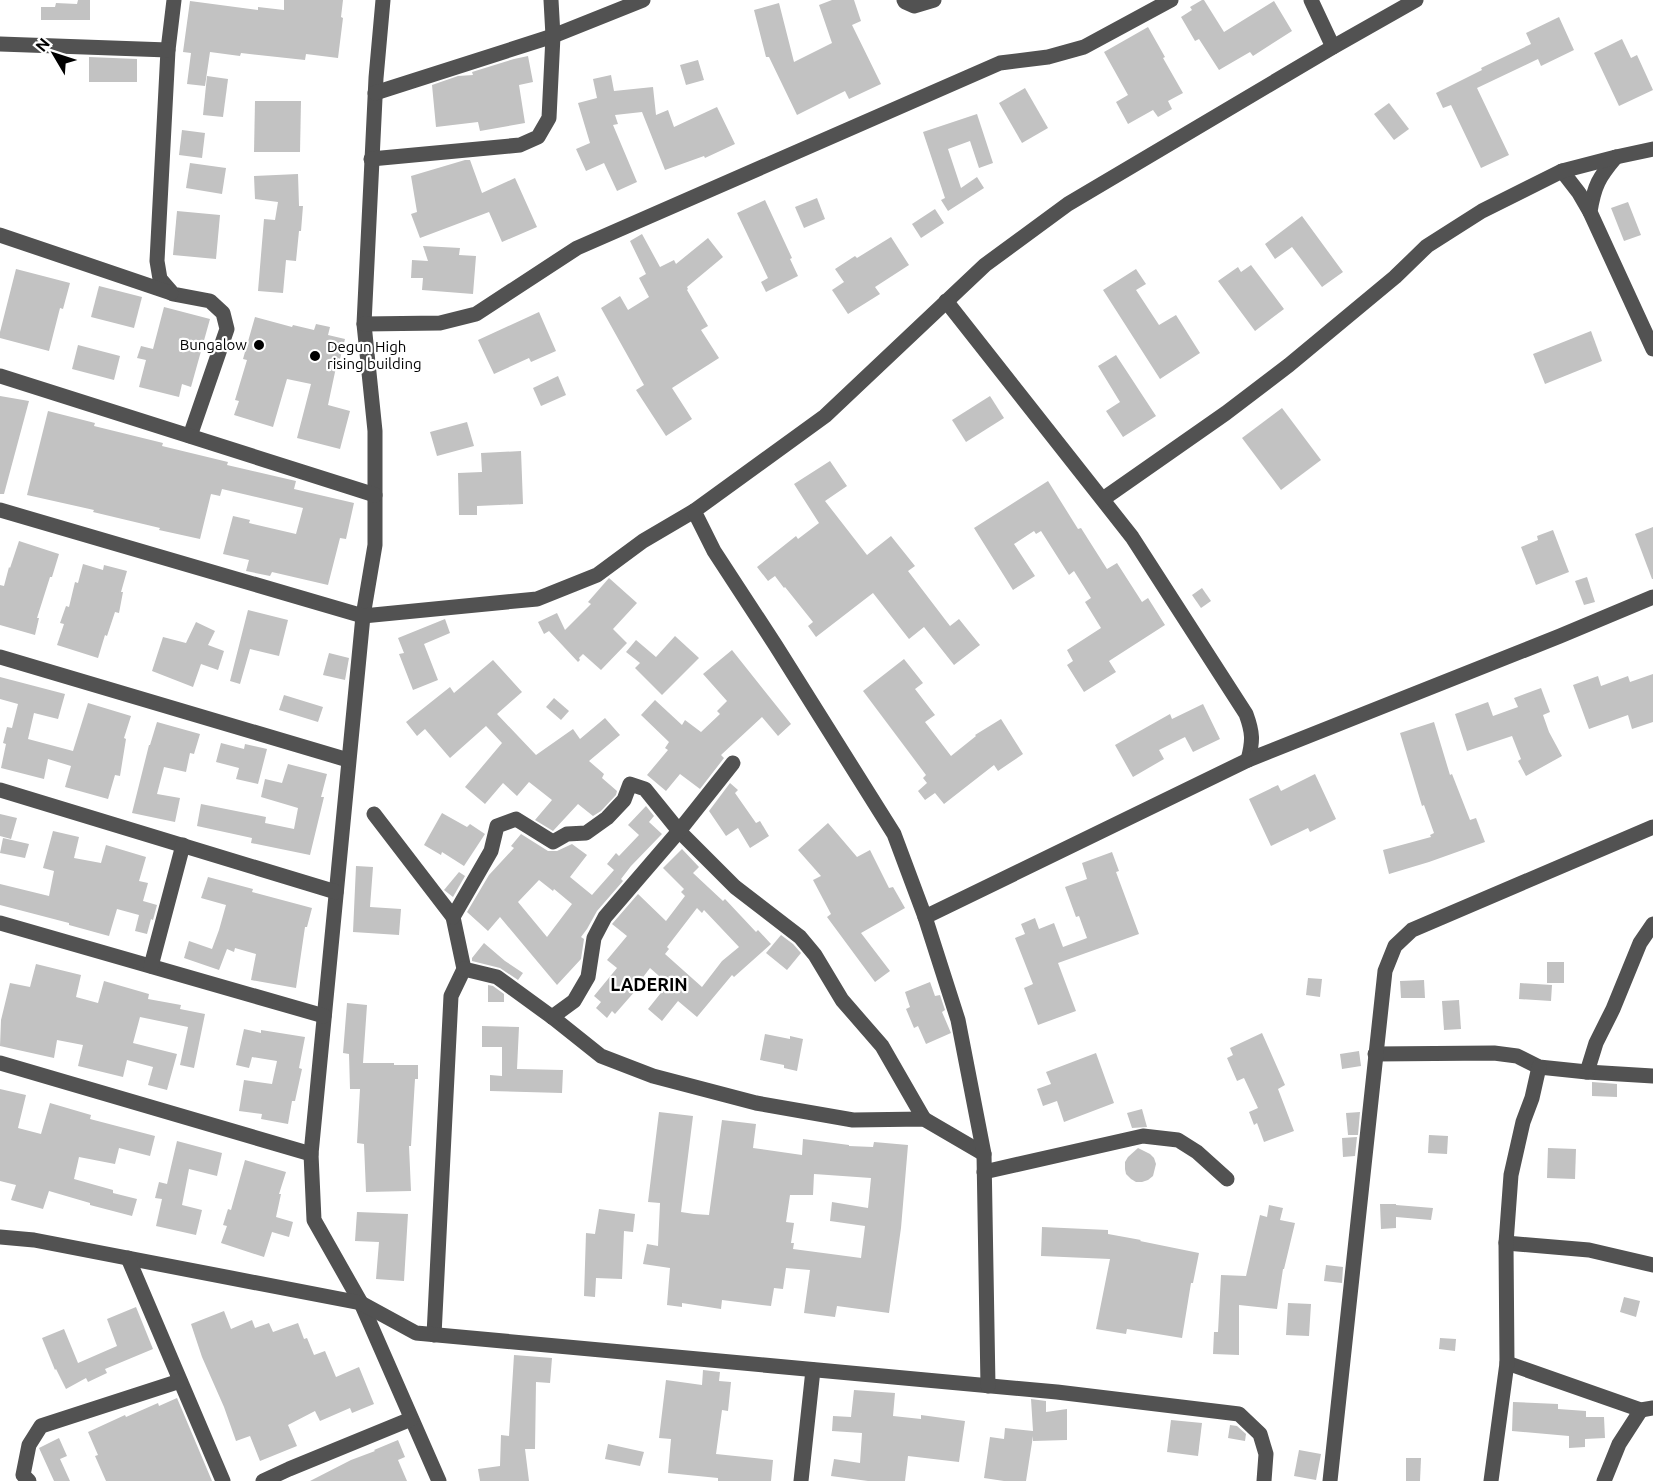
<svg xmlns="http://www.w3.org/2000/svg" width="1653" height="1481" viewBox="0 0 1653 1481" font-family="Ubuntu,sans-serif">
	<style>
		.building { fill: #c2c2c2; fill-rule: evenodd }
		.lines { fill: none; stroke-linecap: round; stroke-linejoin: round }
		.minor { stroke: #525252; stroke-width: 15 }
		.poi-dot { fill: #000; stroke: #fff; stroke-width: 2 }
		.labels { text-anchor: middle; stroke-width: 4.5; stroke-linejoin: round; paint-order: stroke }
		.poi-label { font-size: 15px; fill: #000; stroke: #fff; text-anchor: end }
		.quarter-label { font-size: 18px; font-weight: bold; fill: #000; stroke: #fff }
	</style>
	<rect width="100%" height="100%" fill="#fff"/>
	<g class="building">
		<polygon points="78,0 90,0 90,20 41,20 41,7 55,7 56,3 77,4"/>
		<polygon points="284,0 343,0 341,17 343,18 338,58 306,54 305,60 241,53 240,56 210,52 205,86 187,84 191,53 183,52 190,1 258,10 258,7 284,10"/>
		<polygon points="832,0 854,0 861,21 852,25 881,84 849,99 845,91 797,115 769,57 766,57 754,10 779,3 794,62 832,43 819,5"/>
		<polygon points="1202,0 1204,0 1224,32 1274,1 1292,31 1253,56 1250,52 1219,70 1199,39 1195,41 1181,17 1192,10 1190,7"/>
		<polygon points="1559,17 1574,50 1541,66 1538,59 1477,88 1509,155 1481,168 1451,105 1443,108 1436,93 1482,70 1481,68 1531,44 1526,33"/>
		<polygon points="1148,27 1165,57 1163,58 1183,93 1168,101 1172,109 1158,117 1153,110 1128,124 1116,102 1128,95 1104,52"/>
		<polygon points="1622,39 1631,58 1637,55 1653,90 1619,106 1594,53"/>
		<polygon points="528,56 533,82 519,85 525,123 480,131 478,122 436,127 432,85 458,76 473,75 472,72 514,59"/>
		<polygon points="89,57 137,59 137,82 89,82"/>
		<polygon points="698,60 704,80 686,85 680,65"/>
		<polygon points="611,75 614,91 653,87 656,115 668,110 674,127 717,107 735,144 705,158 704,156 665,170 642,112 615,115 618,124 613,125 637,182 617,191 604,163 586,171 576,149 590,143 578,103 597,98 593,79"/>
		<polygon points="207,76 228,79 223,117 203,115"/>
		<polygon points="1025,88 1048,128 1022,143 999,103"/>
		<polygon points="255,101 301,101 300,152 254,152"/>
		<polygon points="1389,103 1409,129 1394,140 1374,114"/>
		<polygon points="977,114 993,163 979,168 970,141 948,149 961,188 977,177 984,188 948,211 941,200 945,198 923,132"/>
		<polygon points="182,130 205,133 202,158 179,155"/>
		<polygon points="465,160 470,160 482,193 515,178 537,227 502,242 489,212 420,238 411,214 417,212 411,176"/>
		<polygon points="190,163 226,168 222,194 186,188"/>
		<polygon points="298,174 299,206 303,206 301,231 299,231 296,261 286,260 283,293 258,291 264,219 275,220 278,202 255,199 254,176"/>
		<polygon points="817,198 825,219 804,228 795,207"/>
		<polygon points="765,200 792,258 790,259 798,276 766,292 761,282 768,278 737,213"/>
		<polygon points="1628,202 1641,235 1624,241 1611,208"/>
		<polygon points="935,209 944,223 921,238 912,224"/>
		<polygon points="177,211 220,215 216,259 173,255"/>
		<polygon points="1302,216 1343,272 1322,287 1292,247 1275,259 1265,244"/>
		<polygon points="642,234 660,267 674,260 676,264 708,238 723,257 687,287 688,289 687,290 708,326 701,330 719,358 672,388 692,419 666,436 636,390 644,385 601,308 620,296 628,310 649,297 639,278 646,274 630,241"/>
		<polygon points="891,237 909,265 875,287 880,294 848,314 832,290 844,282 835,269 855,256 857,258"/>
		<polygon points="423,246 460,248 459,255 476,256 473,294 422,290 423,278 411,278 412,260 428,261"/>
		<polygon points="1251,265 1284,309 1255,331 1218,281 1238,267 1241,272"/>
		<polygon points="16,269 70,283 63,309 60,308 49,351 0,338 0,332"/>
		<polygon points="1136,269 1146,284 1136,290 1159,325 1176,315 1200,353 1160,379 1103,290"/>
		<polygon points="99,286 142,297 134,328 91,317"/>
		<polygon points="164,307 210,319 191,387 182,384 179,397 139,387 146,360 137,358 141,346 153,349"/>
		<polygon points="539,312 556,351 531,362 529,358 494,374 478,340"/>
		<polygon points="255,317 292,327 293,325 314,330 316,324 330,327 328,335 345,339 340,359 338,358 328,405 350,411 340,449 297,438 311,384 287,379 273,427 234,415 239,401 235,400 247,360 243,359"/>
		<polygon points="1591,331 1602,361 1545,384 1533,354"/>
		<polygon points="78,345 120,356 114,380 72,369"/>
		<polygon points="1116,355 1156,416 1123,437 1106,411 1120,402 1098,366"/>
		<polygon points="558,376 566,395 541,406 533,388"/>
		<polygon points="0,396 29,401 4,494 0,494"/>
		<polygon points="990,396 1004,418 966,442 952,420"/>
		<polygon points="1282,408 1321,460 1281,490 1242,438"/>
		<polygon points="48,411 95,423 94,426 163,443 162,446 228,462 227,465 296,481 294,489 354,503 346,539 340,538 328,585 272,572 270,576 246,571 249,560 223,554 233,516 250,520 249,523 296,534 303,508 222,489 220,496 211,494 200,539 159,530 160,528 93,512 94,510 27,495"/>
		<polygon points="467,422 474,446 437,456 430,432"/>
		<polygon points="521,451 523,504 477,506 477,515 459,515 458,473 482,472 481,453"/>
		<polygon points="830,461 847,486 825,501 867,555 891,536 915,566 908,571 950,626 959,619 980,645 954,665 924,627 909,639 873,593 816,637 808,626 813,622 785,587 784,588 775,576 768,581 757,567 796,536 798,539 819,523 794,484"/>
		<polygon points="1048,481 1078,529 1081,528 1107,569 1117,563 1142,602 1148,598 1165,625 1109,661 1116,672 1084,692 1067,665 1073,661 1067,650 1101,628 1085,602 1091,598 1074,571 1069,575 1041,531 1036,534 1034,531 1014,544 1035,576 1013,590 974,528"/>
		<polygon points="1653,527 1653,579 1652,579 1635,534"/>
		<polygon points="1553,530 1569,572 1536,585 1521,547 1538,540 1537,536"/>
		<polygon points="19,541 59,554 52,577 50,577 37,618 39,618 35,635 0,625 0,585 4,586 9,567 10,568"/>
		<polygon points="83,564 103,570 104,565 127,571 121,592 123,592 119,613 115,612 107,636 105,635 98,658 57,645 64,624 60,623 66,606 69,607 75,582 78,583"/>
		<polygon points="1587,577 1595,602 1584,605 1575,581"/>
		<polygon points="609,578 637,603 613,629 627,643 601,670 583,654 579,658 580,660 578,662 549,631 544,634 538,622 557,613 565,630 591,604 588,602"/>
		<polygon points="1202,588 1211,601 1201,608 1192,595"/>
		<polygon points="248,610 288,620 279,656 250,649 240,684 230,681"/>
		<polygon points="445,619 450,633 424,644 438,680 413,690 399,654 404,653 398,638"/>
		<polygon points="196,622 215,631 208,645 224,651 218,670 201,664 193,687 152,671 163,637 186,643"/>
		<polygon points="675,636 699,658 662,695 635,668 640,663 626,652 636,640 656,657"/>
		<polygon points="732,650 791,724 778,736 762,717 721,755 724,758 700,789 680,774 666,791 647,775 668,750 665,748 669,742 641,715 655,700 682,725 685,720 701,732 720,714 717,711 727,701 703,674"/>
		<polygon points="329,653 349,658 345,680 323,675"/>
		<polygon points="904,659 923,683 915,689 935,715 925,722 951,756 976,736 975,735 1001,719 1023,754 998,771 994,765 944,804 935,793 925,800 918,791 927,783 923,778 926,775 863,691"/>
		<polygon points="493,660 522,692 497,714 536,755 573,729 580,739 605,718 620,735 589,761 604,774 602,778 617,791 616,795 601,811 593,816 578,804 553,831 535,820 552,800 529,782 517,796 503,783 485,804 465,787 502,743 486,726 450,758 425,729 417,736 406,722 450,687 454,693"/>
		<polygon points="1653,674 1653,722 1632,729 1628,715 1589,729 1573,685 1598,676 1601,686 1628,676 1630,682"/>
		<polygon points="0,677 65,694 58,719 34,713 28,739 73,751 88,703 131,716 124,738 126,739 120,776 115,775 108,799 65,787 71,766 48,759 44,779 1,768 6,744 3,743 7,727 12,728 18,704 0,699"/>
		<polygon points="1541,688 1550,712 1543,715 1549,732 1562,756 1526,776 1518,761 1521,759 1512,736 1467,751 1455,714 1488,702 1493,716 1518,707 1514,698"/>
		<polygon points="284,695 323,707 318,722 279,710"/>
		<polygon points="554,698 569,711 561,720 546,707"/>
		<polygon points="1203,704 1220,739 1193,752 1185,737 1159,750 1164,759 1133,777 1115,745 1170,714 1172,719"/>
		<polygon points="157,722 200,734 194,754 190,753 186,772 164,767 157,794 180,798 175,822 132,813 149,745 150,745"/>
		<polygon points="1434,722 1450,775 1452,774 1470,820 1476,818 1485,842 1429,862 1389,874 1383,850 1431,837 1430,835 1434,833 1424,805 1422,806 1400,733"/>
		<polygon points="221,743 244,749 245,744 267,749 258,784 236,779 239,768 216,762"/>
		<polygon points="288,764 327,774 321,797 324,797 310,855 251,843 252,838 197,826 201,804 266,817 265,823 294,829 298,808 261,797 265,779 282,783"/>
		<polygon points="1315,774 1336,819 1310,832 1308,828 1271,846 1249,799 1278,785 1281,791"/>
		<polygon points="730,783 738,790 735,793 756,823 760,821 769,836 750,848 738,828 726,836 709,811"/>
		<path d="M646 806 654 816 649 822 662 834 631 866 621 879 623 881 597 911 587 929 581 937 584 939 581 959 557 985 500 917 488 931 467 912 489 875 514 848 511 846 521 834 548 851H557L572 844 587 855 570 877 592 895 614 870 607 864 616 853 619 856 639 835 628 825ZM539 880 553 891 554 889 572 904 547 937 518 902Z"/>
		<polygon points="442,813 467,827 470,824 485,834 464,866 442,852 441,855 424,845"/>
		<polygon points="0,814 17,818 11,839 0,836"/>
		<polygon points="828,823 857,857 870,850 889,888 893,887 905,908 861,933 890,971 875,982 827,917 831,914 813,880 821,876 798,850"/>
		<polygon points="53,831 79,837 74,858 101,863 106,845 146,857 139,881 148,883 143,901 157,905 153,920 151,919 147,934 135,931 139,915 117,909 109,936 69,925 69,923 0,905 0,884 49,896 54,871 43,868"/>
		<polygon points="3,838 29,844 25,858 0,853"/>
		<path d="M682 849 699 867 693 873 723 901 725 899 756 932 758 930 771 944 734 977 732 975 697 1017 678 1001 662 1021 648 1009 668 984 650 968 634 989 636 990 615 1014 612 1011 607 1018 596 1008 601 1002 594 996 617 968 607 960 627 936 612 924 638 894 666 921 685 896 681 892 684 889 663 868ZM697 908 702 913 704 910 739 947 722 961 702 987 665 954 669 949 667 947Z"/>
		<polygon points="1112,852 1119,871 1116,872 1139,934 1058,963 1076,1011 1038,1025 1024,988 1033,984 1015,938 1025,934 1021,924 1035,918 1039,929 1054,923 1063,947 1087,938 1079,916 1076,917 1065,887 1087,879 1082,863"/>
		<polygon points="356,866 373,867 370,907 401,909 399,935 353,932"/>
		<polygon points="459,872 465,876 453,897 444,890"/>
		<polygon points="208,877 253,889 252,892 312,908 307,927 305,927 296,988 251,980 256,954 235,948 234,952 227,949 219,970 184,958 189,941 212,949 219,930 226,905 201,898"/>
		<polygon points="781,935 793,944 801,953 787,970 766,953"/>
		<polygon points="484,943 505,961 523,973 518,980 500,968 472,961 472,958"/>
		<rect x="1547" y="962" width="17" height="21"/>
		<polygon points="36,964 81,975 76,997 98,1003 104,981 149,994 148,999 181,1005 180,1009 205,1014 194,1068 180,1065 188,1027 140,1017 133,1043 177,1054 167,1090 148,1085 153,1067 127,1060 123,1077 78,1066 83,1045 57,1040 54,1058 0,1046 1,1020 10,983 30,987"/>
		<polygon points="1308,978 1322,979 1320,997 1306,995"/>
		<polygon points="1424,980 1425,998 1401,998 1400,981"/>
		<polygon points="930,982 935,996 940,995 945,1010 942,1012 951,1033 926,1044 918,1026 914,1028 906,1009 910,1007 905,992"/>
		<polygon points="1520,983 1552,985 1551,1001 1519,999"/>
		<polygon points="488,985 493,986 504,994 504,1002 488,1002"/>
		<polygon points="1459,1000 1461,1029 1444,1030 1442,1001"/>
		<polygon points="347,1003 367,1005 363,1063 394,1063 394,1065 418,1065 418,1079 415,1079 411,1146 409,1146 411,1191 366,1192 364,1144 357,1143 360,1089 350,1089 349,1054 343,1053"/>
		<polygon points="482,1026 519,1027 517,1069 563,1070 562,1093 490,1091 490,1075 502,1076 502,1047 482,1047"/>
		<polygon points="244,1029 261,1033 261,1030 305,1037 299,1068 302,1069 295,1101 292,1101 288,1124 261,1119 262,1114 239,1111 244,1080 272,1084 277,1061 252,1057 249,1068 236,1065"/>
		<polygon points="1262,1033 1285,1085 1278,1089 1294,1131 1264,1142 1257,1123 1254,1125 1249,1112 1258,1108 1244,1078 1237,1081 1227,1058 1233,1055 1230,1048"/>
		<polygon points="765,1034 790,1039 790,1036 803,1039 797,1071 784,1068 784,1065 760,1060"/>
		<polygon points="1359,1051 1361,1066 1342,1069 1340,1054"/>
		<polygon points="1096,1053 1114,1103 1064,1122 1057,1101 1043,1106 1037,1089 1051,1084 1046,1072"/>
		<polygon points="1592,1082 1617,1084 1617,1097 1592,1096"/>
		<polygon points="0,1089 26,1095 18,1128 41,1134 50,1103 91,1115 90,1119 155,1136 150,1156 119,1148 115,1164 79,1157 74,1179 113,1190 113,1193 137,1199 132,1216 90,1205 90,1203 49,1191 43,1209 11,1200 16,1185 0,1181"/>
		<polygon points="1142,1109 1147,1127 1132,1128 1127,1113"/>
		<path d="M659 1112 693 1116 681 1212 694 1214 709 1215 722 1120 756 1124 753 1148 802 1155 803 1139 849 1145V1146L873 1147 874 1142 908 1145 901 1228 889 1313 837 1306 835 1317 804 1313 810 1270 786 1268 783 1289 774 1288 771 1306 722 1300 721 1309 682 1303V1307L667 1305 670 1268 643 1264 647 1244 658 1246 660 1203 648 1202ZM814 1174 871 1178 868 1208 832 1202 830 1221 865 1226 861 1258 793 1249 794 1243H791L794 1223 786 1222 790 1195H813Z"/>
		<polygon points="1360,1112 1358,1135 1348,1135 1346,1113"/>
		<polygon points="1429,1135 1448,1136 1447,1154 1428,1153"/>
		<polygon points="1357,1137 1355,1156 1343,1157 1342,1138"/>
		<polygon points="177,1141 222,1153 217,1176 189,1169 182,1205 202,1210 196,1235 156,1226 162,1199 155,1198 159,1182 167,1184"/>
		<polygon points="1138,1148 1150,1154 1154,1158 1156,1164 1153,1176 1148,1180 1142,1182 1136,1182 1131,1179 1126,1174 1125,1169 1125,1162 1128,1157"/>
		<polygon points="1548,1148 1576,1149 1575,1179 1547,1178"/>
		<polygon points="245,1160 286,1172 279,1194 281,1194 276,1217 293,1222 289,1237 272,1232 264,1257 221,1243 227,1226 223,1225 228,1209 231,1210"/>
		<polygon points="1380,1204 1396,1204 1396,1205 1433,1208 1431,1220 1396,1217 1396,1228 1381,1229"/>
		<polygon points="1269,1205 1283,1208 1280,1220 1295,1223 1284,1269 1283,1269 1277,1309 1239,1305 1239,1355 1213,1354 1214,1332 1218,1332 1221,1275 1246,1276 1260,1215 1267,1217"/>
		<polygon points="599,1209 635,1214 633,1232 624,1231 622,1279 596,1278 595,1297 584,1296 586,1233 595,1234"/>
		<polygon points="357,1212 408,1214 404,1281 376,1279 379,1242 355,1241"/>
		<polygon points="1042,1227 1108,1230 1108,1234 1141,1240 1140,1241 1199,1253 1193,1283 1191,1283 1182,1338 1127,1329 1126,1334 1096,1329 1110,1259 1041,1256"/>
		<polygon points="1326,1265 1343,1267 1342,1283 1324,1281"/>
		<polygon points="1624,1297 1640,1301 1636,1317 1620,1312"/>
		<polygon points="1288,1303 1311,1304 1309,1336 1286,1335"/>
		<polygon points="136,1307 153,1349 105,1369 107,1373 88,1382 86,1378 66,1389 56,1369 55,1370 42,1338 64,1329 78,1363 117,1346 107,1319"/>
		<polygon points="224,1311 231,1329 252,1320 255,1328 269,1323 273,1332 298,1323 304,1339 307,1338 314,1355 325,1351 336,1377 359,1367 374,1404 352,1413 350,1408 320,1421 315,1411 288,1425 297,1446 260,1461 250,1436 236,1441 224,1407 202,1357 191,1324"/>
		<polygon points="1440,1338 1456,1339 1455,1351 1439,1349"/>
		<polygon points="514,1355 552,1358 550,1383 536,1382 535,1449 525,1449 529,1481 480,1481 478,1469 500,1466 501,1435 509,1436"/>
		<polygon points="703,1370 720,1372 719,1381 731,1382 728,1411 722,1410 716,1454 773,1460 771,1481 718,1481 718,1478 668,1473 671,1439 659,1438 666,1380 702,1385"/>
		<polygon points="854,1390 895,1393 893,1416 921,1419 921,1415 965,1421 959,1462 908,1456 905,1481 868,1481 831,1476 834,1459 860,1463 862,1433 832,1431 833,1416 851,1417"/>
		<polygon points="177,1398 212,1481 106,1481 95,1456 98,1455 88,1432 125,1415 126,1417 158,1403 159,1406"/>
		<polygon points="1031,1399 1046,1401 1046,1412 1067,1409 1067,1440 1033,1441 1033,1436 1026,1481 1004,1481 984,1478 990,1437 1004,1439 1005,1428 1033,1431"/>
		<polygon points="1513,1402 1558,1404 1558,1409 1586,1411 1586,1417 1604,1417 1605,1438 1585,1439 1585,1447 1569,1448 1569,1436 1512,1431"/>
		<polygon points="1171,1420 1202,1423 1198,1456 1167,1452"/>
		<polygon points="1230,1425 1237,1426 1246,1434 1245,1441 1228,1438"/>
		<polygon points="59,1438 67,1456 60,1459 70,1481 54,1481 39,1448"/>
		<polygon points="398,1440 405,1457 398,1460 407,1481 310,1481 351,1460 375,1451 374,1450"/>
		<polygon points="608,1444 644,1452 640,1466 605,1459"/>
		<polygon points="1299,1450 1321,1454 1316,1480 1294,1476"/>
		<polygon points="1406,1458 1421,1458 1420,1481 1406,1481"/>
	</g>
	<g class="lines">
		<g class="minor">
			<polyline points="174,0 168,50 157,261 160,279 173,294 210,301 223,313 227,329 190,436"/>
			<polyline points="383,0 376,78 364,324 375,431 375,545 363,616 311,1154 314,1220 361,1303 439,1481"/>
			<polyline points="904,0 905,2 914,6 934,0"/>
			<polyline points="1311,0 1333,47"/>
			<polyline points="0,44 168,50"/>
			<polyline points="375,93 553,36 643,0"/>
			<path d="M1616 157C1599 177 1594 186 1590 212L1653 349"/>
			<polyline points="371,159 520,145 538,137 549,118 553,36 551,0"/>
			<polyline points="1562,171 1579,193 1590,212"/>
			<polyline points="0,235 171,293"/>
			<path d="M946 301 1132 537 1246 714C1253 733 1253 741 1248 760"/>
			<polyline points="364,324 440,323 476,314 577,248 1000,63 1048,57 1084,47 1171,0"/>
			<polyline points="0,376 375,495"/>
			<polyline points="1103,499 1226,413 1289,365 1395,277 1427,246 1482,211 1562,171 1616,157 1653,149"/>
			<polyline points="0,510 363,616 537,599 597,575 643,541 694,511"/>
			<polyline points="0,657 348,760"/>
			<polyline points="0,790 336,892"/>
			<polyline points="374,814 453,917 464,969 451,996 434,1335"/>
			<polyline points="453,917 491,851 497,826 516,819 553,842 567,834 586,833 607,818 624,800 630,784 645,789 679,831 735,887 800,937 815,955 842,1000 882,1046 924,1119"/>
			<polyline points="925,917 1248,760 1560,636 1653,597"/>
			<polyline points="0,923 324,1016"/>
			<polyline points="151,966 183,845"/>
			<polyline points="464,969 497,977 552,1017 601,1056 653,1076 756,1103 853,1120 924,1119 984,1154"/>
			<polyline points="552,1017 574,1001 588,977 594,938 605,917 679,831 733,763"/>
			<polyline points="1375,1054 1494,1053 1517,1056 1539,1067 1587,1072 1653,1076"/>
			<polyline points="0,1063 311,1154"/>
			<polyline points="1587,1072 1596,1043 1613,1009 1640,943 1653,924"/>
			<polyline points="984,1172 1143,1136 1178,1140 1197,1152 1227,1179"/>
			<polyline points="0,1237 34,1240 361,1303 416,1333 1057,1392 1239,1414 1260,1434 1266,1454 1264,1481"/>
			<polyline points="1506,1243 1589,1250 1653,1265"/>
			<polyline points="128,1258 223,1481"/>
			<polyline points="1507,1363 1641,1410 1653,1408"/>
			<polyline points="988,1386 984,1154 958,1020 925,917 894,834 776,646 714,551 694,511 825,416 985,265 1068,204 1333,47 1416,0"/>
			<polyline points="29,1481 23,1475 29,1445 41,1426 180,1381"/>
			<polyline points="263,1481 289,1469 411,1419"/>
			<polyline points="801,1481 813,1370"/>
			<polyline points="1330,1481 1385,971 1395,946 1412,930 1653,827"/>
			<polyline points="1491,1481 1507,1363 1506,1243 1511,1175 1523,1122 1532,1098 1539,1067"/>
			<polyline points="1604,1481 1619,1444 1641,1410"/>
		</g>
	</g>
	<g class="poi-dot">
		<circle cx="259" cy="345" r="6"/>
		<circle cx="315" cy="356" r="6"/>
	</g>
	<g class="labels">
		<g class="poi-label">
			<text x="247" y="350">Bungalow</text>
			<text x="327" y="352" text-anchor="start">Degun High<tspan x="327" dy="17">rising building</tspan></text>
		</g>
		<g class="quarter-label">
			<text x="649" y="991">LADERIN</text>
		</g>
	</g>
	<g transform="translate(54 54) rotate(309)" stroke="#ffffff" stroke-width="4.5" paint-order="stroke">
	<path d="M0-4.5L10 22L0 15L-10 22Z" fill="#000000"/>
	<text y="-9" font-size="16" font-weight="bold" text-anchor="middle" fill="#000000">N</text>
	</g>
</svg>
